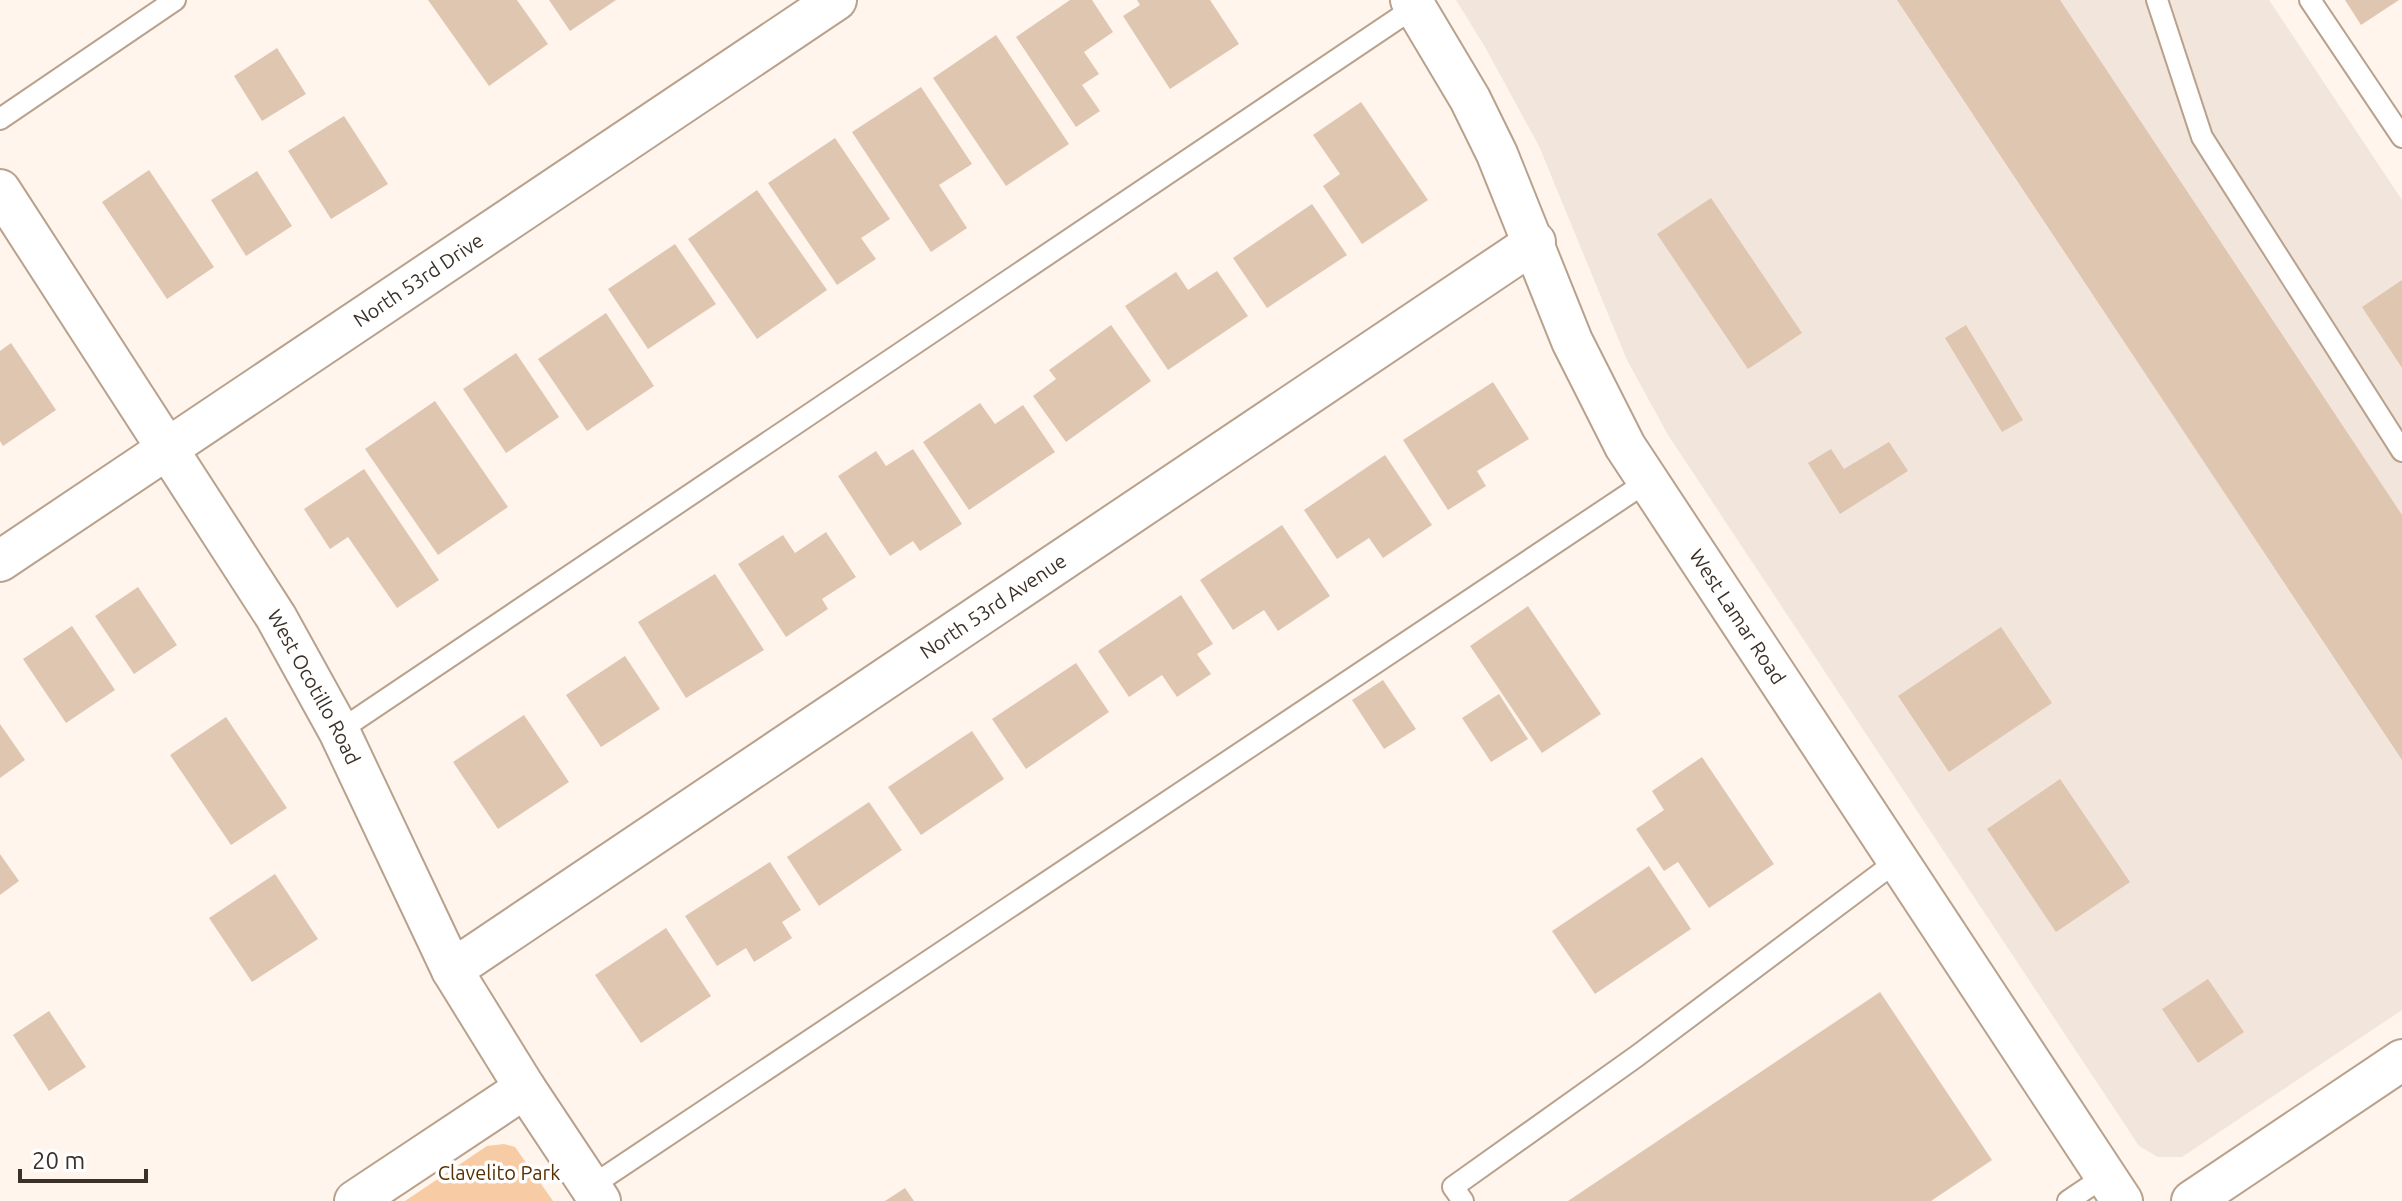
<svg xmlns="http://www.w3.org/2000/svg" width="2402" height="1201" viewBox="0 0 2402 1201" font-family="Ubuntu,sans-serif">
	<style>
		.built { fill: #f2e5db }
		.green { fill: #f7cba4 }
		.building { fill: #dfc6b1 }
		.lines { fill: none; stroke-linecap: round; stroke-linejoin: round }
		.lane-casing { stroke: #b9a18c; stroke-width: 24 }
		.street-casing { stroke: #b9a18c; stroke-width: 44 }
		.lane { stroke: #fff; stroke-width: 20 }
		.street { stroke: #fff; stroke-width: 40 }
		.labels { text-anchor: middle; stroke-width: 7; stroke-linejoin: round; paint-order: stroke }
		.street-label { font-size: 20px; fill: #3b3129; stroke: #fff }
		.park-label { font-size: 20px; fill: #583001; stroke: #fff }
	</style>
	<rect width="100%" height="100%" fill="#fff5ec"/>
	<polygon class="built" points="1456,0 2269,0 2402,200 2402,1010 2182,1157 2158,1157 2139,1146 1668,435 1627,360 1539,146 1485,47"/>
	<polygon class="green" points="504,1144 515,1147 553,1201 405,1201 487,1146"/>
	<g class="building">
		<polygon points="428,0 517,0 548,44 489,86"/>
		<polygon points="549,0 616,0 570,31"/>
		<polygon points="1070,0 1092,0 1113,32 1084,52 1099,74 1082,85 1100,111 1076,127 1016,37"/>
		<polygon points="1137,0 1210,0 1239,44 1170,89 1123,16 1140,5"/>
		<polygon points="1897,0 2060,0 2402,515 2402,760"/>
		<polygon points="2345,0 2399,0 2361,25"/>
		<polygon points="996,35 1069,144 1006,186 933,78"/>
		<polygon points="277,48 306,94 262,121 234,76"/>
		<polygon points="921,87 972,164 939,185 967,228 931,252 852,132"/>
		<polygon points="1361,102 1428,200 1362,244 1323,186 1340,174 1313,135"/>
		<polygon points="344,116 388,184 331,219 288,151"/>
		<polygon points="835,138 890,219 861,238 876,259 837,285 768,183"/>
		<polygon points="149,170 214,267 167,299 102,202"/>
		<polygon points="257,171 292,226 246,256 211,200"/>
		<polygon points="757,190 827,290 757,339 688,239"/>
		<polygon points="1711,198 1802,333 1748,369 1657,234"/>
		<polygon points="1312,204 1347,255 1267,308 1233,258"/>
		<polygon points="675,244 716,304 648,349 608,289"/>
		<polygon points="1217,271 1248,316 1168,370 1125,306 1176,272 1188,290"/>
		<polygon points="2402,280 2402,368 2362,307"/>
		<polygon points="606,313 654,386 587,431 538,359"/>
		<polygon points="1111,325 1151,381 1066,442 1033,396 1056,379 1049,370"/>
		<polygon points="1966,325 2023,420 2002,432 1945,338"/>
		<polygon points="11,343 56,410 3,446 0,441 0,351"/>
		<polygon points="516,353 559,417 506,453 463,389"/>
		<polygon points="1493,382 1529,439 1477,471 1486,486 1448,510 1403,440"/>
		<polygon points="435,401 508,507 438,555 365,449"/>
		<polygon points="980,403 995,424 1023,405 1055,452 969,510 923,442"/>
		<polygon points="1889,442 1908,471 1840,514 1808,463 1831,449 1844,469"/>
		<polygon points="913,449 962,524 920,551 913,541 890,556 838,476 876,451 886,466"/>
		<polygon points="1385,455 1432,525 1383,558 1369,538 1337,559 1304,510"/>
		<polygon points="364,469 439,580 397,608 348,537 330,549 304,509"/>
		<polygon points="1282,525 1330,596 1278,631 1264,610 1233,630 1200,580"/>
		<polygon points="826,532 856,577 822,599 828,609 786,637 738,564 783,535 795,553"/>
		<polygon points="715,574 764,650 686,698 638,622"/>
		<polygon points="138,587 177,645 134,674 95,616"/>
		<polygon points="1181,595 1213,644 1197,654 1211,674 1177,697 1162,675 1129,697 1098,651"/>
		<polygon points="1528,606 1601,714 1542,753 1470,646"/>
		<polygon points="72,626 115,690 66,723 23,659"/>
		<polygon points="2001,627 2052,703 1949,772 1898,696"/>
		<polygon points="625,656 660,709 601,747 566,695"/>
		<polygon points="1076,663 1109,712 1026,769 992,719"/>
		<polygon points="1383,680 1416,729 1384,749 1352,700"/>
		<polygon points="1499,694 1528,739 1491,762 1462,718"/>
		<polygon points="524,715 569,782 498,829 453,762"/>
		<polygon points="226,717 287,808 231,845 170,755"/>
		<polygon points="0,724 25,760 0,778"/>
		<polygon points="972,731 1004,779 921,835 888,787"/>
		<polygon points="1702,757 1774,864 1709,908 1678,862 1664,871 1636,829 1664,810 1652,791"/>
		<polygon points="2060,779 2130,882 2056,932 1987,829"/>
		<polygon points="869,802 902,850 819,906 787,857"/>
		<polygon points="0,854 19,881 0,895"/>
		<polygon points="770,862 801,910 782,922 792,938 754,962 746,948 717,966 685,916"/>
		<polygon points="1649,866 1691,929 1595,994 1552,931"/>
		<polygon points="275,874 318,939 252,982 209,918"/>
		<polygon points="666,928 711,996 641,1043 595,975"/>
		<polygon points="2208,979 2244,1032 2198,1063 2162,1009"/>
		<polygon points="1880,992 1992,1160 1931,1201 1568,1201"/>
		<polygon points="49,1011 86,1067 49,1091 13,1035"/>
		<polygon points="905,1188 914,1201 885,1201"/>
	</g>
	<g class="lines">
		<defs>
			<g id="lane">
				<polyline points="2157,0 2202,137 2402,451"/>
				<polyline points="2310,0 2402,137"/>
				<polyline points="0,119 175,0"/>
				<polyline points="339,731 1415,7"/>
				<polyline points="590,1187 1648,481"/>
				<polyline points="1463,1201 1453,1187 1637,1056 1897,861"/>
				<polyline points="2068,1201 2105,1176"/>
			</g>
			<g id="street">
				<path id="s1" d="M1411 0 1470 99 1497 154 1572 341 1625 446 2122 1201"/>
				<path id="s2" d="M0 190 276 617 339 731 452 970 525 1088 600 1201"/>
				<path id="s3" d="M0 561 836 0"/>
				<path id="s4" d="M452 970 1535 242"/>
				<polyline points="355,1201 525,1088"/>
				<polyline points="2192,1201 2402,1060"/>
			</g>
		</defs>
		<use href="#lane" class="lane-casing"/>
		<use href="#street" class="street-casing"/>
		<use href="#lane" class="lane"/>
		<use href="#street" class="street"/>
	</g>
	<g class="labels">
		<g class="street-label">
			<text dy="7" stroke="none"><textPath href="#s3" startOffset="504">North 53rd Drive</textPath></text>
			<text dy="7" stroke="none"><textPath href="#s4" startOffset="652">North 53rd Avenue</textPath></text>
			<text dy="7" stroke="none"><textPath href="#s1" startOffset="700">West Lamar Road</textPath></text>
			<text dy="7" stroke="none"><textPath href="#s2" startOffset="588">West Ocotillo Road</textPath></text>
		</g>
		<g class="park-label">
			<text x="499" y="1180">Clavelito Park</text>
		</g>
	</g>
	<path d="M20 1169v12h126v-12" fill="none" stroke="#3b3129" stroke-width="4"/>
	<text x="32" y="1169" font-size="24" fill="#3b3129" stroke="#ffffff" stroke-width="6" paint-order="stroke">20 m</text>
</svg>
